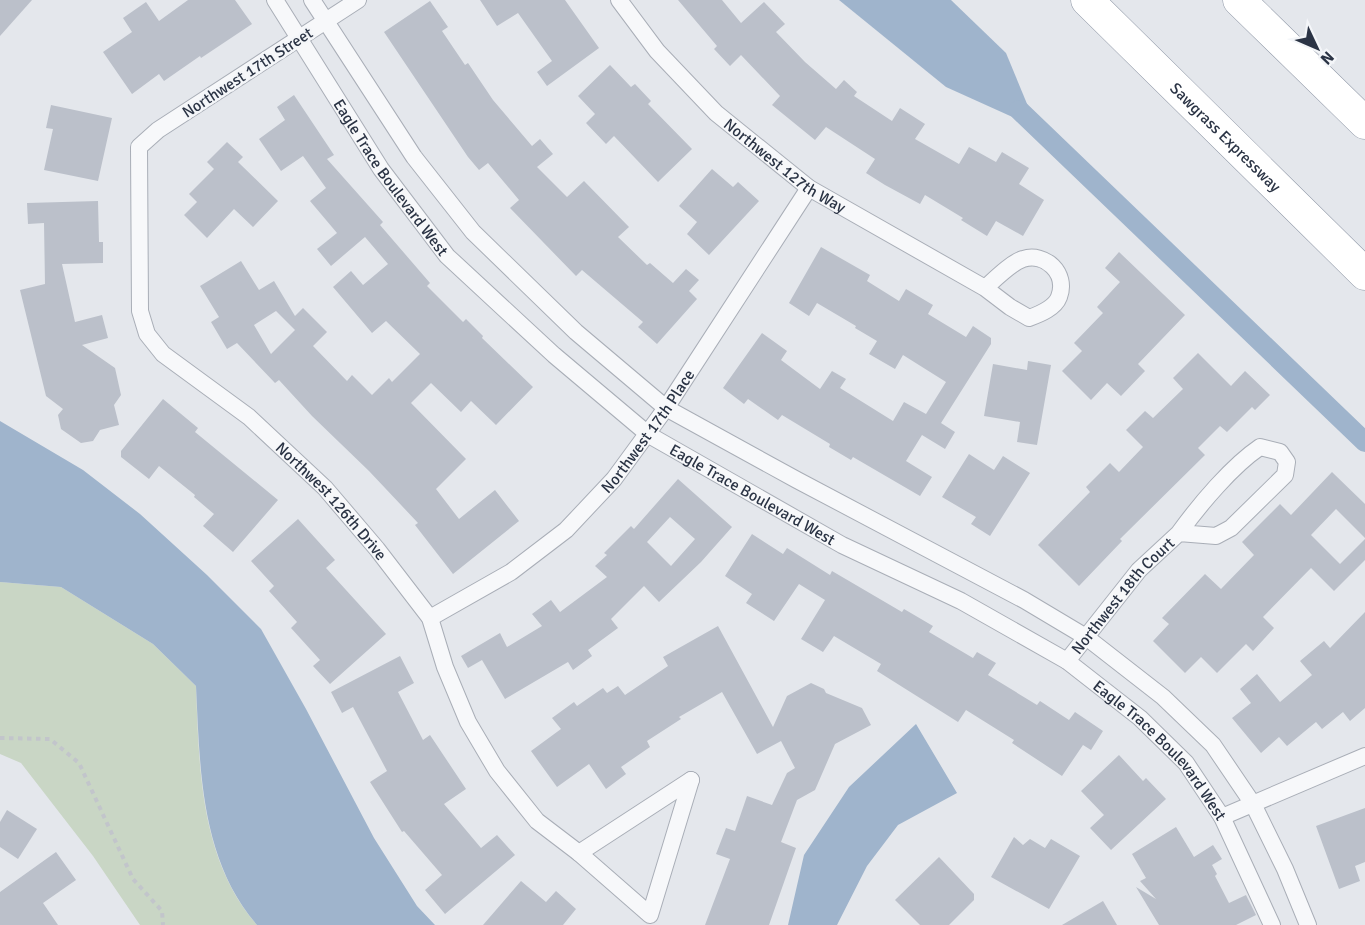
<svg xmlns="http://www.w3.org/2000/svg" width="1365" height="925" viewBox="0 0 1365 925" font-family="Signika,sans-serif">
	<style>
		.green { fill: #c9d6c5 }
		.water { fill: #9fb4cc }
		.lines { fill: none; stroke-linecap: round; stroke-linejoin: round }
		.canal { stroke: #9fb4cc; stroke-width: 20 }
		.building { fill: #bbc0ca; fill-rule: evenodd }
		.minor-casing { stroke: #a9aeb7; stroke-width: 18 }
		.motorway-casing { stroke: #8b94a3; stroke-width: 33 }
		.path { stroke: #c2c5cb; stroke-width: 4; stroke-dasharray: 4.5 4.5; stroke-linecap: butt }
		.minor { stroke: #f7f8fa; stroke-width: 16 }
		.motorway { stroke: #fff; stroke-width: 32 }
		.labels { text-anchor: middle; stroke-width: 4.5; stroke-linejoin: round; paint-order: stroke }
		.street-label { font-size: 16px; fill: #2b3445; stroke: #f4f6f9 }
	</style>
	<rect width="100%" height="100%" fill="#e4e7ec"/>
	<path class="green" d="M0 582 61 587 153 644 196 686C199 768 200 860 257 925H140L93 856 21 763 0 754Z"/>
	<g class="water">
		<polygon points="839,0 951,0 1006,53 1037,128 946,87"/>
		<path d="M0 421 83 470 140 514 207 575 261 629 306 709 374 838 417 906 435 925H257C200 859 200 768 196 686L153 644 61 587 0 582Z"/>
		<polygon points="916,724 957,793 898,825 867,866 837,925 788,925 804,855 849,787"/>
	</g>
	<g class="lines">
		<polyline class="canal" points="1019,110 1365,442"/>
	</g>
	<g class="building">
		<polygon points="0,0 32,0 0,36"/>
		<polygon points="188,0 235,0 252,24 201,58 200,56 164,81 159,74 132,94 103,52 132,32 123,18 146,2 159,21"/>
		<polygon points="480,0 565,0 599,48 547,86 537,72 552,61 518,13 497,26"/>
		<polygon points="678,0 722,0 741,23 764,2 785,24 776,32 805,62 836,89 844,80 857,92 854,96 892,121 900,108 925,124 915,139 959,164 969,147 996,162 1002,152 1029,168 1019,184 1044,200 1023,236 996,221 987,236 961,220 963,218 925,195 920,204 885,185 866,173 875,159 826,127 815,140 772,105 780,96 741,55 730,66 714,49 717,46"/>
		<polygon points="430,1 448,27 442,31 465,65 468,63 493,100 532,146 540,139 553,154 537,167 567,197 584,181 629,227 618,237 647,265 650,263 673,283 686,269 699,280 689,291 697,299 657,344 638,327 643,322 582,270 576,276 510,208 519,200 488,163 479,170 468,157 384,32"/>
		<polygon points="610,65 631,87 635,84 651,101 648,104 692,149 658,182 614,136 606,144 586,123 595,114 578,96"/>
		<path d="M294 95 334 155 327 159 383 222 380 225 430 283 427 286 463 322 466 319 483 336 482 338 533 387 496 425 471 401 461 412 431 383 411 403 466 459 436 489 459 519 495 490 519 521 453 574 415 525 418 523 369 471 312 416 279 380 275 383 237 343 227 349 211 322 219 317 200 286 241 261 259 290 274 281 295 316 303 308 327 332 313 346 347 381 352 375 372 395 389 378 392 382 420 354 386 321 372 333 333 287 351 271 363 285 388 264 365 237 331 266 317 249 337 233 310 201 326 188 303 156 281 171 259 139 285 120 277 107ZM276 311 295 330 271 354 254 325Z"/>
		<polygon points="51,105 112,118 98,181 44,170 53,129 46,128"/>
		<polygon points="227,142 243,157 238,162 278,201 253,227 234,209 207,238 184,215 197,202 189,194 214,169 207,162"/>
		<polygon points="712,169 733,187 738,182 759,201 709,255 687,234 697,222 679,206"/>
		<polygon points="98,201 99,242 103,242 103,263 62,264 75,322 102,315 108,338 82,345 115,368 121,395 114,405 119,425 100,430 93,441 81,443 61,429 58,415 63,409 46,396 20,290 45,284 44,223 28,224 27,203"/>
		<polygon points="821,247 870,275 867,281 899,301 906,289 933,305 928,314 966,337 973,326 991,338 991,344 941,423 955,432 945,449 922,435 906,461 932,477 920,496 853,457 851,460 829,447 830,444 782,415 778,420 748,399 744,404 723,388 762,333 787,351 781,360 820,389 832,371 846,379 840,388 893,421 904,402 926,414 946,382 903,355 895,369 869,354 877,341 855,328 856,326 817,303 809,316 789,303"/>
		<polygon points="1119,252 1185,315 1138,364 1145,371 1121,396 1107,383 1091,400 1062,371 1082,351 1074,343 1103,313 1097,307 1120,282 1105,268"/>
		<polygon points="1198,353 1231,386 1245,371 1270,395 1255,410 1252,407 1227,432 1220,426 1198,448 1205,455 1120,539 1122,541 1079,586 1038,545 1090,492 1086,487 1110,463 1119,472 1143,447 1126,430 1145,411 1153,418 1183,389 1173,378"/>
		<polygon points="1028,361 1051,365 1037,445 1017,442 1020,422 984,416 993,364 1027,370"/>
		<polygon points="163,399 198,428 195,432 278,500 233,552 203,526 214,514 194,497 195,495 159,466 149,479 121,457 121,451"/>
		<polygon points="969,454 994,470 1003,456 1030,473 990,536 971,524 976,517 942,497"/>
		<polygon points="1332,472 1365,504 1365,538 1336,509 1311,535 1340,564 1365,539 1365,560 1334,591 1311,568 1263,617 1274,628 1253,651 1246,644 1217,673 1201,657 1185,673 1153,641 1169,624 1162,618 1205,574 1221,589 1254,555 1242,542 1280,504 1291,515"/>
		<path d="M678 479 732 527 701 562 659 602 644 586 611 619 618 628 588 650 592 656 573 670 568 662 505 699 482 660 468 668 461 656 500 633 507 647 542 626 532 614 551 600 560 612 607 577 595 566 607 555 604 553 631 526 634 529ZM670 517 695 539 671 566 647 542Z"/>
		<polygon points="298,519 335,560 326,568 386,634 330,684 313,666 320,660 291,628 297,622 269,591 274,586 251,561"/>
		<polygon points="752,534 783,554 787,548 830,575 832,571 902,612 904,609 933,626 929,632 973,658 977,652 996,663 988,675 1037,705 1040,701 1069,720 1075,712 1103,731 1091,750 1083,745 1062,776 1012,743 1014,740 966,710 958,722 877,671 881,664 834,636 823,652 801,639 825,600 799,584 774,621 746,603 752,594 725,576"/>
		<polygon points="1365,612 1365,708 1350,721 1343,712 1322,729 1316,722 1287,746 1279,737 1261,753 1232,718 1251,703 1240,689 1257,674 1280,702 1312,675 1300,661 1324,641 1330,648"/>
		<polygon points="718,626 773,727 787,696 811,683 824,689 826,693 862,708 871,725 835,744 815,790 797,800 781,842 796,848 769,925 705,925 730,859 716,854 726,828 735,831 747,796 772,805 787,773 795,768 781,741 757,754 722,692 679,717 681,719 647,741 650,747 621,767 626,774 606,789 589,764 557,787 531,751 561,729 552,718 574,702 577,706 603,688 607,693 618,686 625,695 668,666 663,657"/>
		<polygon points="400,656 414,683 398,692 423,740 430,735 466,789 444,804 481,848 497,835 515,855 445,914 425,890 442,875 404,831 402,832 370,782 387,771 353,707 342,713 331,692"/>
		<polygon points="1119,755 1143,781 1146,778 1166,799 1111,850 1090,828 1104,815 1081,791"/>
		<polygon points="1365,808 1365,862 1355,866 1360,881 1339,889 1316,826"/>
		<polygon points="7,810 37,829 18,859 0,847 0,822"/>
		<polygon points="1176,827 1194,857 1213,845 1222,859 1212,865 1217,874 1215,876 1229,903 1246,895 1256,915 1236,925 1159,925 1136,887 1156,899 1140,881 1146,878 1132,854"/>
		<polygon points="1014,837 1023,845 1030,839 1045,848 1051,839 1080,856 1049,909 991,877"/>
		<polygon points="56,852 76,880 43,903 58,925 0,925 0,892"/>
		<polygon points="939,857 974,894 974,900 949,925 920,925 895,900"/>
		<polygon points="521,881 546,902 556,891 576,909 563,925 483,925"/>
		<polygon points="1103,901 1117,925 1062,925"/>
	</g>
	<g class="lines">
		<defs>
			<g id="minor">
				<path id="s1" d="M275 0 381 169 447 256 554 355 649 435 842 545 961 601 1067 661 1140 718 1186 763 1222 817 1272 925"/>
				<polyline points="312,0 414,157 473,232 576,332 666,408 797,480 1024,600 1086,637 1163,697 1213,745 1253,804 1285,869 1308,925"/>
				<path id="s2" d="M358 0 158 130 139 147 140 311 147 334 163 354 249 417 325 488 377 549 430 618 445 667 468 722 497 771 537 821 579 853 650 915 691 780"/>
				<path id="s3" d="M619 0 657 51 716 113 809 188 985 288 1010 307 1029 318C1040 314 1055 308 1059 297 1068 273 1045 252 1023 259 1012 262 994 280 985 288"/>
				<path id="s4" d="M430 618 511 572 566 530 614 479 666 408 809 188"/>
				<path id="s5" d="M1067 661 1139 570 1179 533 1216 536 1231 528 1285 475 1287 462 1280 452 1260 447C1232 466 1200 504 1179 533"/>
				<polyline points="1222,817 1365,756"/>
				<polyline points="579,853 691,780"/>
			</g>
			<g id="motorway">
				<path id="s6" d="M1087 0 1365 274"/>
				<polyline points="1239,0 1365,123"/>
			</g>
		</defs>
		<use href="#minor" class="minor-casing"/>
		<use href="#motorway" class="motorway-casing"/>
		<polyline class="path" points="0,738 50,739 79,763 133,879 162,911 163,925"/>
		<use href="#minor" class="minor"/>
		<use href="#motorway" class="motorway"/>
	</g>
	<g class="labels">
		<g class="street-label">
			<text transform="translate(247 72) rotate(-33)" y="6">Northwest 17th Street</text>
			<text dy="6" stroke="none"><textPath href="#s6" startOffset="195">Sawgrass Expressway</textPath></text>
			<text dy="6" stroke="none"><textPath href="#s3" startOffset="236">Northwest 127th Way</textPath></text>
			<text dy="6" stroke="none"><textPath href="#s1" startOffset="212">Eagle Trace Boulevard West</textPath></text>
			<text dy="6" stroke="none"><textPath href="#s4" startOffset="291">Northwest 17th Place</textPath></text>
			<text dy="6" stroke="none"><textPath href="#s1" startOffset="698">Eagle Trace Boulevard West</textPath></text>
			<text dy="6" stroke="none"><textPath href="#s2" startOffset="702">Northwest 126th Drive</textPath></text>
			<text dy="6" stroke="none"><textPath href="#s5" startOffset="86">Northwest 18th Court</textPath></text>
			<text dy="6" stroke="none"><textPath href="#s1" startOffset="1184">Eagle Trace Boulevard West</textPath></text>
		</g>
	</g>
	<g transform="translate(1317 48) rotate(134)" stroke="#f4f6f9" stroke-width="4.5" paint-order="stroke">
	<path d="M0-4.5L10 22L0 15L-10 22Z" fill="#2b3445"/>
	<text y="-9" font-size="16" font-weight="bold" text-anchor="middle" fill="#2b3445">N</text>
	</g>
</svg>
